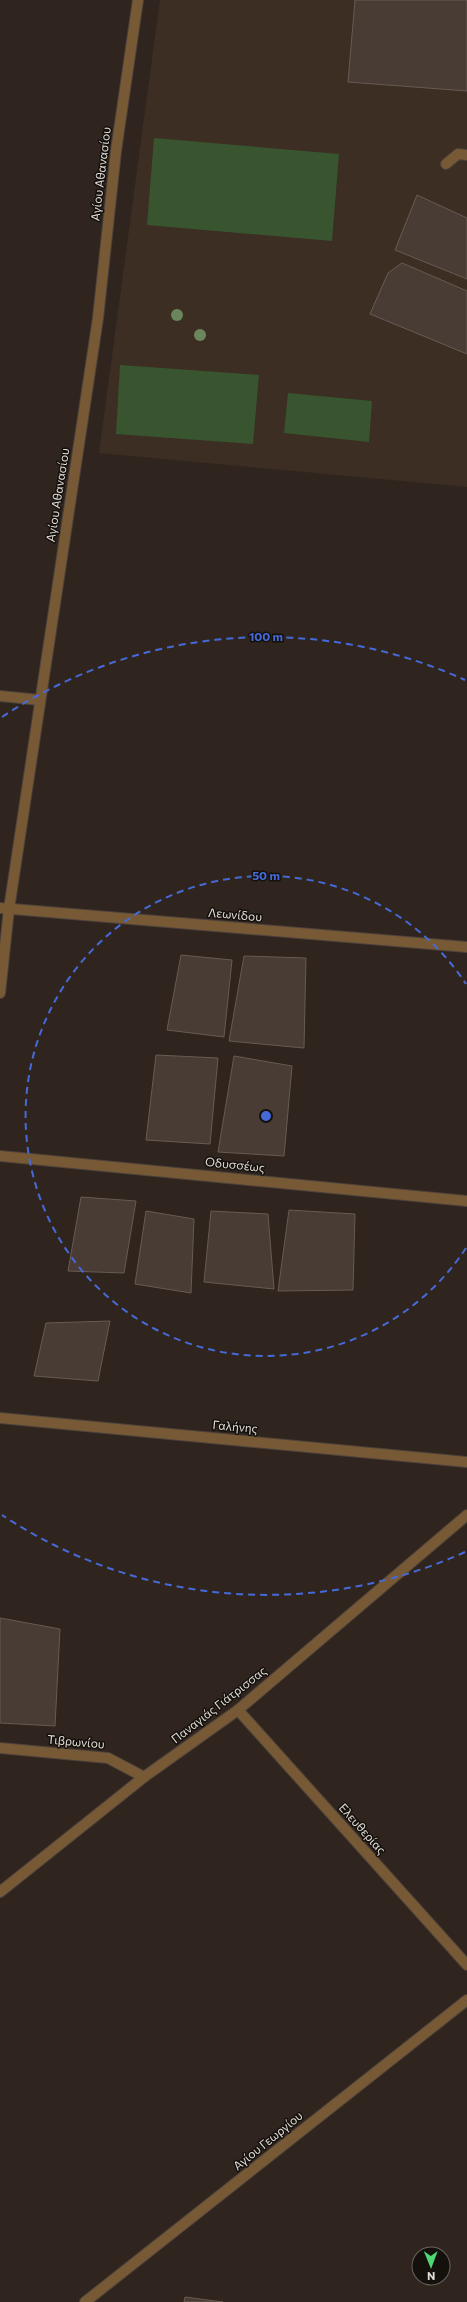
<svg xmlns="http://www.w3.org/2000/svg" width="467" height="2302" viewBox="0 0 467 2302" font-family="Commissioner,sans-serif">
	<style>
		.built { fill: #3c2e22 }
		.green { fill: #38552f }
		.building { fill: #483c34; stroke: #675b53 }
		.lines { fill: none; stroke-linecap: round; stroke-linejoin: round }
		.minor-casing { stroke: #4d423c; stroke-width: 12 }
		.minor { stroke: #775a35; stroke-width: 10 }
		.tree { fill: #6b865a }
		.ring { fill: none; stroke: #456ad8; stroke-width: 2; stroke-dasharray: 7 5 }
		.labels { text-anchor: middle; stroke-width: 3; stroke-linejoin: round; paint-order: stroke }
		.street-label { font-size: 12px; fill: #e3dcd7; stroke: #14100c }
		.centre { fill: #456ad8; stroke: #14100c; stroke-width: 2 }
		.ring-label { font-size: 12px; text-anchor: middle; font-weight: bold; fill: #456ad8; stroke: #14100c; stroke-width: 3; stroke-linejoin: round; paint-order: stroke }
	</style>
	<rect width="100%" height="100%" fill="#30251e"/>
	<polygon class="built" points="160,0 467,0 467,487 99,453"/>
	<g class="green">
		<polygon points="154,138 339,154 332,241 147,225"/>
		<polygon points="120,365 259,375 253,444 116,434"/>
		<polygon points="288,393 372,401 369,442 284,433"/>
	</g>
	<g class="building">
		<polygon points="355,0 467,0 467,91 348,82"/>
		<polygon points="417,195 467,218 467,279 395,250"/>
		<polygon points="402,263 467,291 467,354 370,314 388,273"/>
		<polygon points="181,955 232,960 224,1037 167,1030"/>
		<polygon points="244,956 306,958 304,1048 229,1041"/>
		<polygon points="156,1055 218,1058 210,1144 146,1140"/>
		<polygon points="234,1056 292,1066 284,1156 218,1152"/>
		<polygon points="81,1197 136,1201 124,1273 68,1271"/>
		<polygon points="289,1210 355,1214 353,1290 278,1291"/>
		<polygon points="146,1211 194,1219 191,1293 135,1284"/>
		<polygon points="211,1211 268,1214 274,1289 204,1282"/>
		<polygon points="110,1321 98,1381 34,1376 46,1323"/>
		<polygon points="0,1618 60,1629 55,1726 0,1723"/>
		<polygon points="185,2297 223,2302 184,2302"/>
	</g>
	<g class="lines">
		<defs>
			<g id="minor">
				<polyline points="446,164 458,154 467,155"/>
				<polyline points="0,696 40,700"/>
				<polyline points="0,908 467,947"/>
				<polyline points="0,993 9,909 98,318 116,151 138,0"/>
				<polyline points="0,1156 467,1201"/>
				<polyline points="0,1418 467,1462"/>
				<polyline points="238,1710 467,1965"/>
				<polyline points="0,1748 108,1758 144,1777"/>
				<polyline points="0,1892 144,1777 238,1710 467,1515"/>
				<polyline points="85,2302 467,2000"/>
			</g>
		</defs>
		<use href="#minor" class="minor-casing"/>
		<use href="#minor" class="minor"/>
	</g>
	<g class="tree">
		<circle cx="177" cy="315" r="6"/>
		<circle cx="200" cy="335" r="6"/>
	</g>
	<g class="ring">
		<path d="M466 1248A240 240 0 1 1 466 984"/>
		<path d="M465 1552A479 479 0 0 1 2 1515M2 717A479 479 0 0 1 465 680"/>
	</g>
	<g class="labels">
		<g class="street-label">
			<text transform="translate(101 174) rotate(-83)" y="4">Αγίου Αθανασίου</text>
			<text transform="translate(58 495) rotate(-81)" y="4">Αγίου Αθανασίου</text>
			<text transform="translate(235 915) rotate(5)" y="4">Λεωνίδου</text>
			<text transform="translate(235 1165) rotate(6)" y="4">Οδυσσέως</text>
			<text transform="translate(235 1427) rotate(5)" y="4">Γαλήνης</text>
			<text transform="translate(219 1705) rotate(-38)" y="4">Παναγιάς Γιάτρισσας</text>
			<text transform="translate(76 1742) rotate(5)" y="4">Τιβρωνίου</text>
			<text transform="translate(362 1829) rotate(48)" y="4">Ελευθερίας</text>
			<text transform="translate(268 2141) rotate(-39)" y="4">Αγίου Γεωργίου</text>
		</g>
	</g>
	<circle cx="266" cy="1116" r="6" class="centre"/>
	<g class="ring-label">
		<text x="266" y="641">100 m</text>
		<text x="266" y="880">50 m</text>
	</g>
	<g transform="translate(431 2266) rotate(179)"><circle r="19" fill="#14100c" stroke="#67625d"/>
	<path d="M0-3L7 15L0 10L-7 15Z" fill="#4fd675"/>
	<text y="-6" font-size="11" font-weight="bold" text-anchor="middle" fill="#e3dcd7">N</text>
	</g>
</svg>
